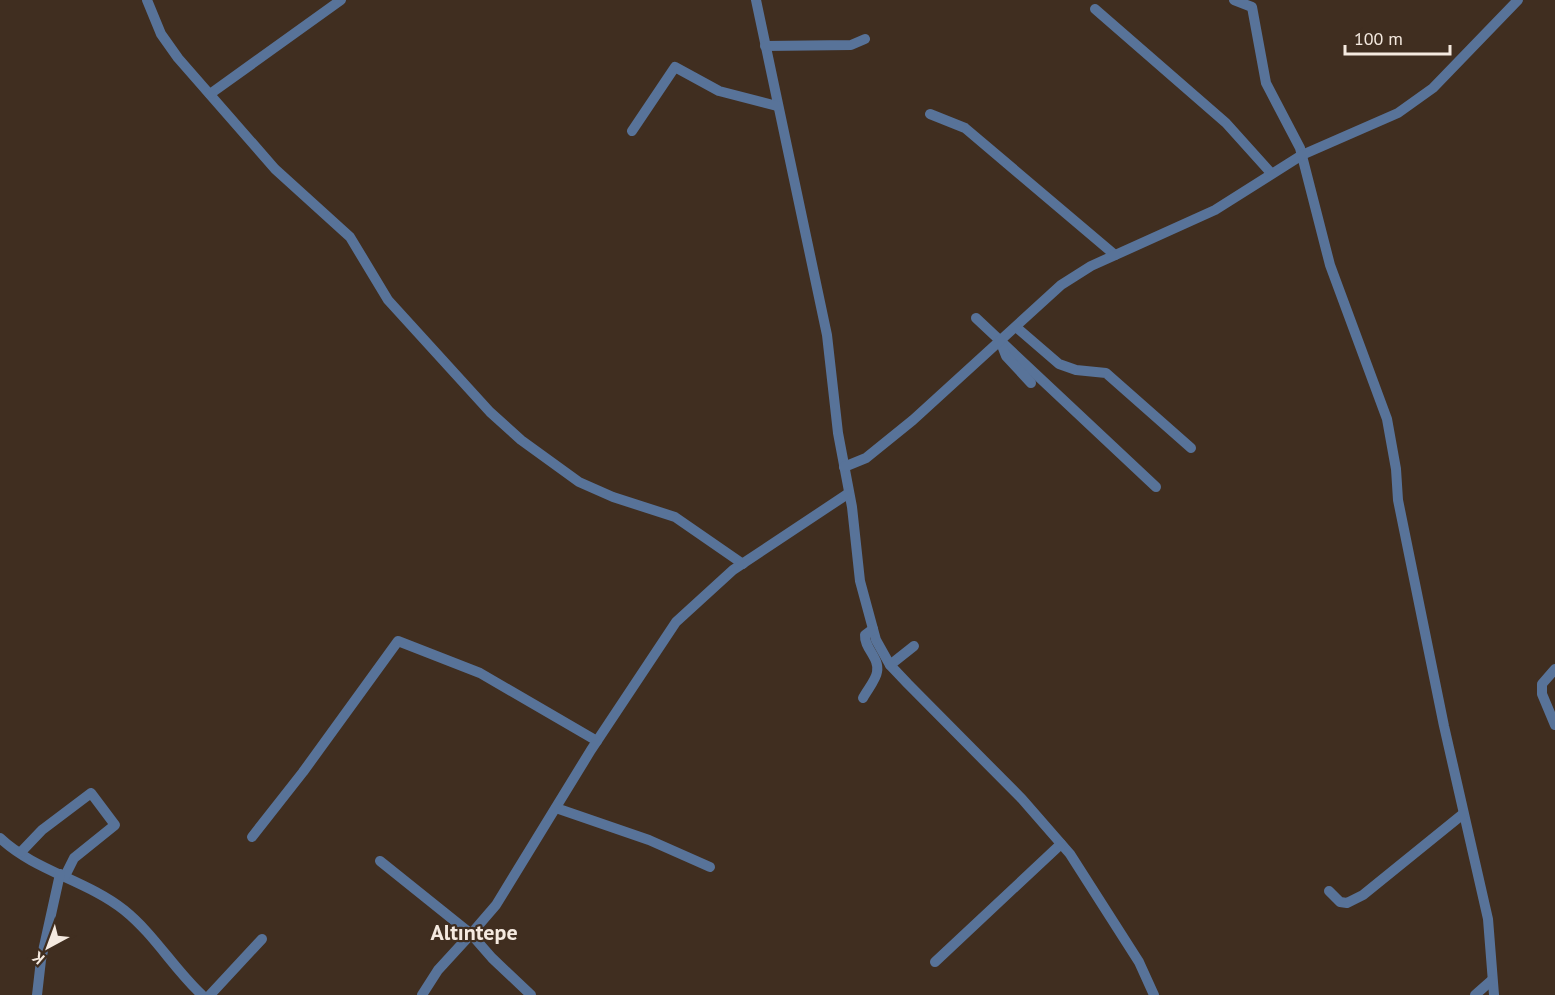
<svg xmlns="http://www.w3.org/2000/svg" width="1555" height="995" viewBox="0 0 1555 995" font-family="'PT Sans',sans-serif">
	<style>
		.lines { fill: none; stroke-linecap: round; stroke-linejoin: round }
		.minor { stroke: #587399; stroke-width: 10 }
		.labels { text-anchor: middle; stroke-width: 4.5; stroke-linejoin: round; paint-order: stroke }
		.district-label { font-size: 22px; font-weight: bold; fill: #f5eae0; stroke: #402e20 }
	</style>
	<rect width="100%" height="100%" fill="#402e20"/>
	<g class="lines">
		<g class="minor">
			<polyline points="147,0 161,34 178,58 275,169 350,237 388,300 490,412 521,440 579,482 613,497 675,517 743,564"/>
			<polyline points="756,0 827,335 838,433 852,507 860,581 876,640 890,665 908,684 1022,799 1070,854 1139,962 1154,995"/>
			<polyline points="1234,0 1252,7 1266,83 1300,148 1330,265 1387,419 1396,469 1398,500 1444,726 1488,919 1494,995"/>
			<polyline points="1095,9 1226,123 1271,173"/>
			<polyline points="765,46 851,45 865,39"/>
			<polyline points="210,94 341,0"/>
			<polyline points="930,114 965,128 1115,255"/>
			<polyline points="632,131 675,67 719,91 777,106"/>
			<polyline points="976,318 1156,487"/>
			<polyline points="1016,327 1059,364 1076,370 1106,373 1191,448"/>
			<polyline points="1001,343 1006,356 1031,383"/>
			<polyline points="844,467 866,458 913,420 1061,285 1091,266 1215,210 1302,155 1398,113 1433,88 1518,0"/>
			<polyline points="890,665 914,646"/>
			<polyline points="1555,669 1542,684 1542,694 1555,725"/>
			<path d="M863 698C867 690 876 680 877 672 880 658 864 648 865 635L873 629"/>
			<polyline points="556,808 649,840 710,867"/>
			<polyline points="252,837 303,772 398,641 480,673 597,741"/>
			<path d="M0 838C35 871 86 880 124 910 154 934 174 969 202 995"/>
			<polyline points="21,852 42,830 91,793 115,825 74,858 65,876"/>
			<polyline points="380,861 471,934 496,905 591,750 676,622 733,570 849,493"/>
			<polyline points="1329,891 1340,902 1347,903 1363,895 1463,814"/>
			<polyline points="935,962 1061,844"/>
			<polyline points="37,995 41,960 60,874"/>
			<polyline points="210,995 262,939"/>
			<polyline points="422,995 438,970 471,934 492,958 531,995"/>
			<polyline points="1475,995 1492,980"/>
		</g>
	</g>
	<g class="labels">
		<g class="district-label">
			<text x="474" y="940">Altıntepe</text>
		</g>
	</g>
	<g transform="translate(48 947) rotate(221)" stroke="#402e20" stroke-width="4.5" paint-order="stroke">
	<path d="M0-4.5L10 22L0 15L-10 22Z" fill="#f5eae0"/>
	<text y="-9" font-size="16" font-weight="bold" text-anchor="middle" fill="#f5eae0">K</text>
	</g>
	<path d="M1345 45v9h105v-9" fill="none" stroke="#f5eae0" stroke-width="3"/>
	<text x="1354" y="45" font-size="18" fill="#f5eae0" stroke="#402e20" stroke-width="4.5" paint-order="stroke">100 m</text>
</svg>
